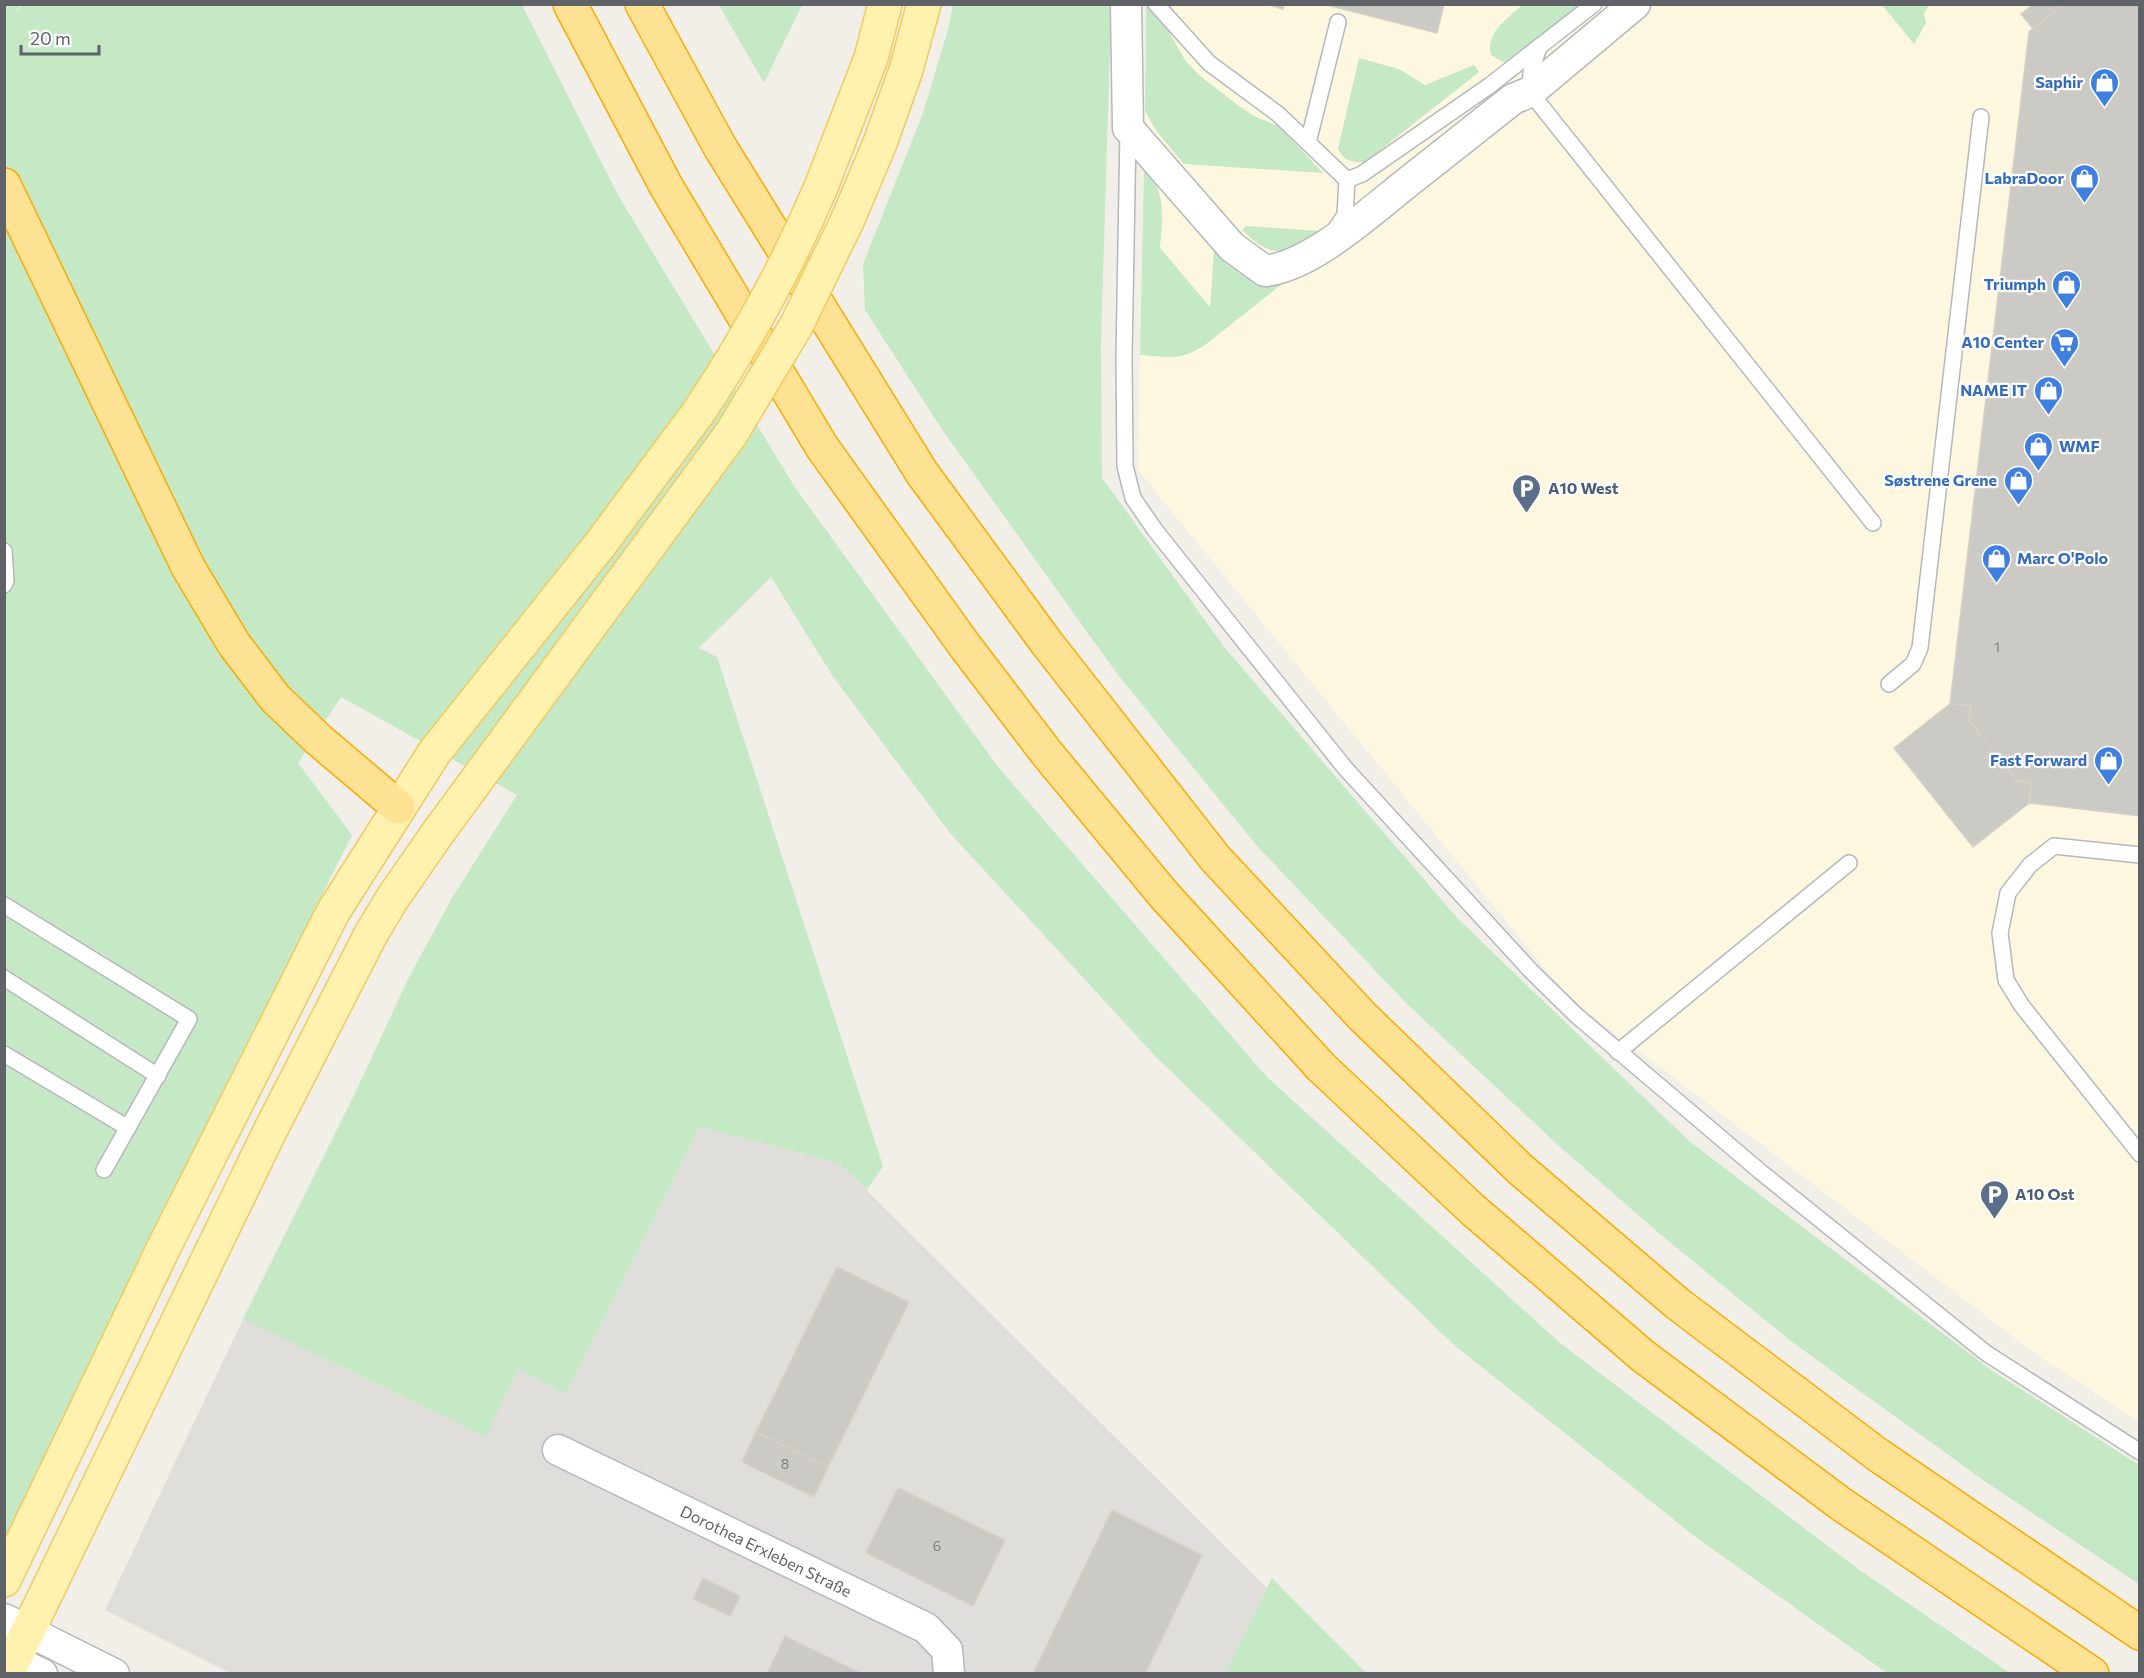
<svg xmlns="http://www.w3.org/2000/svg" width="2144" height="1678" viewBox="0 0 2144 1678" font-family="Commissioner,sans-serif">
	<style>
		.commercial { fill: #fef7e0 }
		.industrial { fill: #e0deda }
		.green { fill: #c5e8c5 }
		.building { fill: #cccac5; stroke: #d6d1c6; stroke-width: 1.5 }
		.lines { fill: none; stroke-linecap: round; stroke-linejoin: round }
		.lane-casing { stroke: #b5b8bc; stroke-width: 18 }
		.street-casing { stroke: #b5b8bc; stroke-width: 33 }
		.primary-casing { stroke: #f2c960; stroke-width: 36 }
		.highway-casing { stroke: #f9ab00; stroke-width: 36 }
		.lane { stroke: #fff; stroke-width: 15 }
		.street { stroke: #fff; stroke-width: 30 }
		.primary { stroke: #fff2af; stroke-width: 33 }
		.highway { stroke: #fde293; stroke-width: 33 }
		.primary-bridge-casing { stroke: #f2c960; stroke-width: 36; stroke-linecap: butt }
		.primary-bridge { stroke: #fff2af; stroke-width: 33 }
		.labels { text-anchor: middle; stroke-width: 4.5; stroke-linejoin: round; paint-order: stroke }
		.number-label { font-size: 14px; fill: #7a7d7f }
		.shop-label { font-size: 16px; font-weight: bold; fill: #366cbe; stroke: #fff; text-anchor: end }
		.service-label { font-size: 16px; font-weight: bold; fill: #4e5e75; stroke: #fff; text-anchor: start }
		.street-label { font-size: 16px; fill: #5f6368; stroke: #fff }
	</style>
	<rect width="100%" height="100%" fill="#f1efe8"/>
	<polygon class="commercial" points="1146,5 2139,5 2139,1422 2037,1355 1568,997 1138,470"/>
	<polygon class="industrial" points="700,1127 839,1163 1267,1588 1225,1674 230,1673 105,1610 243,1319 486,1437 518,1369 566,1393"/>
	<g class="green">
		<polygon points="22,4 522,5 618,195 794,486 998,767 1267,1077 1560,1343 1858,1569 2010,1673 1887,1673 1697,1538 1454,1345 1156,1057 950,833 832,675 771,577 699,648 717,657 883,1166 867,1190 839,1163 700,1127 566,1394 518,1369 486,1437 243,1319 358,1087 408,979 452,898 517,795 341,697 298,763 352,835 173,1192 5,1538 5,5 20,5 11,20"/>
		<path d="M1523 4 1580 5 1509 61 1503 62 1491 55C1485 32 1508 19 1523 4Z"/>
		<polygon points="719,5 802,5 764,83"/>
		<polygon points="953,5 1111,5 1101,346 1102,478 1225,648 1458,919 1689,1141 1991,1370 2139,1465 2139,1584 1983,1480 1792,1342 1661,1235 1559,1146 1406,1003 1257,846 1118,675 943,431 865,310 863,264 923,113 948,30"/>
		<polygon points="1146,5 1164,23 1185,60 1199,75 1239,106 1256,117 1279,126 1323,173 1184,164 1157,132 1145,111"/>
		<polygon points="1882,5 1929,5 1924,14 1926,23 1914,44"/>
		<path d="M1359 58 1399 69 1425 85 1474 65 1479 72 1365 162C1352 163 1344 161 1338 149Z"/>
		<path d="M1144 163C1166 197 1163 210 1160 248L1210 307 1214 251 1217 249H1220C1250 284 1246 282 1291 277L1205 345C1180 361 1169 357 1140 355Z"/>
		<path d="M1246 226 1320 231C1313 240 1307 242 1297 247 1272 257 1260 247 1242 230Z"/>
		<polygon points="1272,1578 1366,1673 1225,1673"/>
	</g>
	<g class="building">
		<polygon points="1266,4 1285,4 1283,9"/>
		<polygon points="1323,4 1444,4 1437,33"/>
		<polygon points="2034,4 2064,4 2033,29 2021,14"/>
		<polygon points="2064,4 2140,4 2140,816 2029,803 2031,783 2017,781 1969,720 1971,706 1950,704 2029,32"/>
		<polygon points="1950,704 1971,706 1969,720 2017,781 2031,783 2029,803 1973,847 1894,748"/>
		<polygon points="837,1267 909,1302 828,1467 756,1432"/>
		<polygon points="756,1432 828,1467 814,1497 742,1462"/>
		<polygon points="898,1488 1005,1540 973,1606 866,1553"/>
		<polygon points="1112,1510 1202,1555 1145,1674 1033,1674"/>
		<polygon points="703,1578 740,1596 730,1616 693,1599"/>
		<polygon points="785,1636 862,1674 767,1674"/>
	</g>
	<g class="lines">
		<defs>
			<g id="lane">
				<polyline points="1156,4 1209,63 1278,114 1347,180 1345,215 1335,230"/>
				<polyline points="1539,47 1531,72 1530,92 1873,523"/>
				<polyline points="1128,131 1124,358 1125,466 1133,498 1155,530 1345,768 1531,971 1577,1016 1762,1173 1986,1353 2140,1452"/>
				<polyline points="1308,143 1338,22"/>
				<polyline points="1347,180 1362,174 1489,86 1594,4"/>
				<polyline points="4,551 6,581 4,585"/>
				<polyline points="1889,684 1913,664 1920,648 1981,117"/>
				<polyline points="2140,855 2054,846 2030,865 2008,893 2000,933 2006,980 2022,1006 2140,1154"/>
				<polyline points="4,905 189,1019 104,1170"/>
				<polyline points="4,978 158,1076"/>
				<polyline points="1618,1052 1849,863"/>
				<polyline points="4,1054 128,1128"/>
			</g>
			<g id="street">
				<path d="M1126 4 1128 128 1232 247 1265 271C1312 266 1371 211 1408 182 1443 154 1478 127 1513 99L1530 92 1635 4"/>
				<polyline points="558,1450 926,1628 947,1650 949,1674"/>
				<polyline points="4,1619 114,1674"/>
				<polyline points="4,1656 42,1674"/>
			</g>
			<g id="primary">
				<polyline points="821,187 871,58 885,4"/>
				<polyline points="848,219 880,143 906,70 924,4"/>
				<polyline points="4,1580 166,1243 333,912 434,753 602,542 698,413"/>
				<polyline points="7,1674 269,1133 371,934 392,899 437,834 731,434"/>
			</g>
			<g id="highway">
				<polyline points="570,4 666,186 822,447 965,646 1045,751 1164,895 1321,1067 1473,1210 1643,1356 1841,1504 2092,1674"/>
				<polyline points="642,4 720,147 922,473 1046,642 1215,858 1362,1016 1520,1169 1678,1304 1878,1455 2140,1633"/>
				<polyline points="4,185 188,567 234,644 275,698 319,740 398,807"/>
			</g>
		</defs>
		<use href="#lane" class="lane-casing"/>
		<use href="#street" class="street-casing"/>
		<use href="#primary" class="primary-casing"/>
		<use href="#highway" class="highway-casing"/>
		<use href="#lane" class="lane"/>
		<use href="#street" class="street"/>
		<use href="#primary" class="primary"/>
		<use href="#highway" class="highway"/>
		<defs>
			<g id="primary-bridge">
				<path d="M698 413C746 341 787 267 821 187"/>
				<polyline points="731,434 796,326 848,219"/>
			</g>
		</defs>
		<use href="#primary-bridge" class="primary-bridge-casing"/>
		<use href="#primary-bridge" class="primary-bridge"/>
	</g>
	<defs>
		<symbol id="shop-pin" viewBox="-11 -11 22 30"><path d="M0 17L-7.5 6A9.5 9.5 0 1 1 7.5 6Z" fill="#3f7fe0" stroke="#fff"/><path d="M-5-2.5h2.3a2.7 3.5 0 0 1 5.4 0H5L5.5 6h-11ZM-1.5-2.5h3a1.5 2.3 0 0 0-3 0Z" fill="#fff"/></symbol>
		<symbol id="supermarket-pin" viewBox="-11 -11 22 30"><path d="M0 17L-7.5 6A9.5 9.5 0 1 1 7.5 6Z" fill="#3f7fe0" stroke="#fff"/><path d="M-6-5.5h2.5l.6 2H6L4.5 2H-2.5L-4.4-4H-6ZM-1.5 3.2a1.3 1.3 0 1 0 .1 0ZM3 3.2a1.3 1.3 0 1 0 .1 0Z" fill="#fff"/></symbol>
		<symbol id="parking-pin" viewBox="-11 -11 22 30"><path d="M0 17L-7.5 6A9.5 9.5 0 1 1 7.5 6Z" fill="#5c6f8a" stroke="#fff"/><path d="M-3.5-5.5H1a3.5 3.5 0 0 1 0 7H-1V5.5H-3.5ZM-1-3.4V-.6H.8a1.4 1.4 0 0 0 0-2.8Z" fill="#fff"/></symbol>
	</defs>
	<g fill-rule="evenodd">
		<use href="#shop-pin" x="2088" y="66" width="33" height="45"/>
		<use href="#shop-pin" x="2068" y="162" width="33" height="45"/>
		<use href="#shop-pin" x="2050" y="268" width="33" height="45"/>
		<use href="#supermarket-pin" x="2048" y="326" width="33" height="45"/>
		<use href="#shop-pin" x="2032" y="374" width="33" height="45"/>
		<use href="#shop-pin" x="2022" y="430" width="33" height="45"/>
		<use href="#shop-pin" x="2002" y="464" width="33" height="45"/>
		<use href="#parking-pin" x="1510" y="472" width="33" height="45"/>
		<use href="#shop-pin" x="1980" y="542" width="33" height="45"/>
		<use href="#shop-pin" x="2092" y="744" width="33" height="45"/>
		<use href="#parking-pin" x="1978" y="1178" width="33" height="45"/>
	</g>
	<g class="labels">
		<g class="number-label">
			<text x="1997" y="652">1</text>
			<text x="785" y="1469">8</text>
			<text x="937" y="1551">6</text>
		</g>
		<g class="shop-label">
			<text x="2083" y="88">Saphir</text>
			<text x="2064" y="184">LabraDoor</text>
			<text x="2046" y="290">Triumph</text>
			<text x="2044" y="348">A10 Center</text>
			<text x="2027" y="396">NAME IT</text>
			<text x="2059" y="452" text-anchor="start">WMF</text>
			<text x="1997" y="486">Søstrene Grene</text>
			<text x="2017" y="564" text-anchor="start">Marc O'Polo</text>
			<text x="2087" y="766">Fast Forward</text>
		</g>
		<g class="service-label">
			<text x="1548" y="494">A10 West</text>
			<text x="2015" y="1200">A10 Ost</text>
		</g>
		<g class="street-label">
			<text transform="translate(766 1551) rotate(26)" y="6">Dorothea Erxleben Straße</text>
		</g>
	</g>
	<rect width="2144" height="1678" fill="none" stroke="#5f6368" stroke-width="12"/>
	<path d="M21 45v9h78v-9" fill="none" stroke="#5f6368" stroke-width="3"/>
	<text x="30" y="45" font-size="18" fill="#5f6368" stroke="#ffffff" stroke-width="4.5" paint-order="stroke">20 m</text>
</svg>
